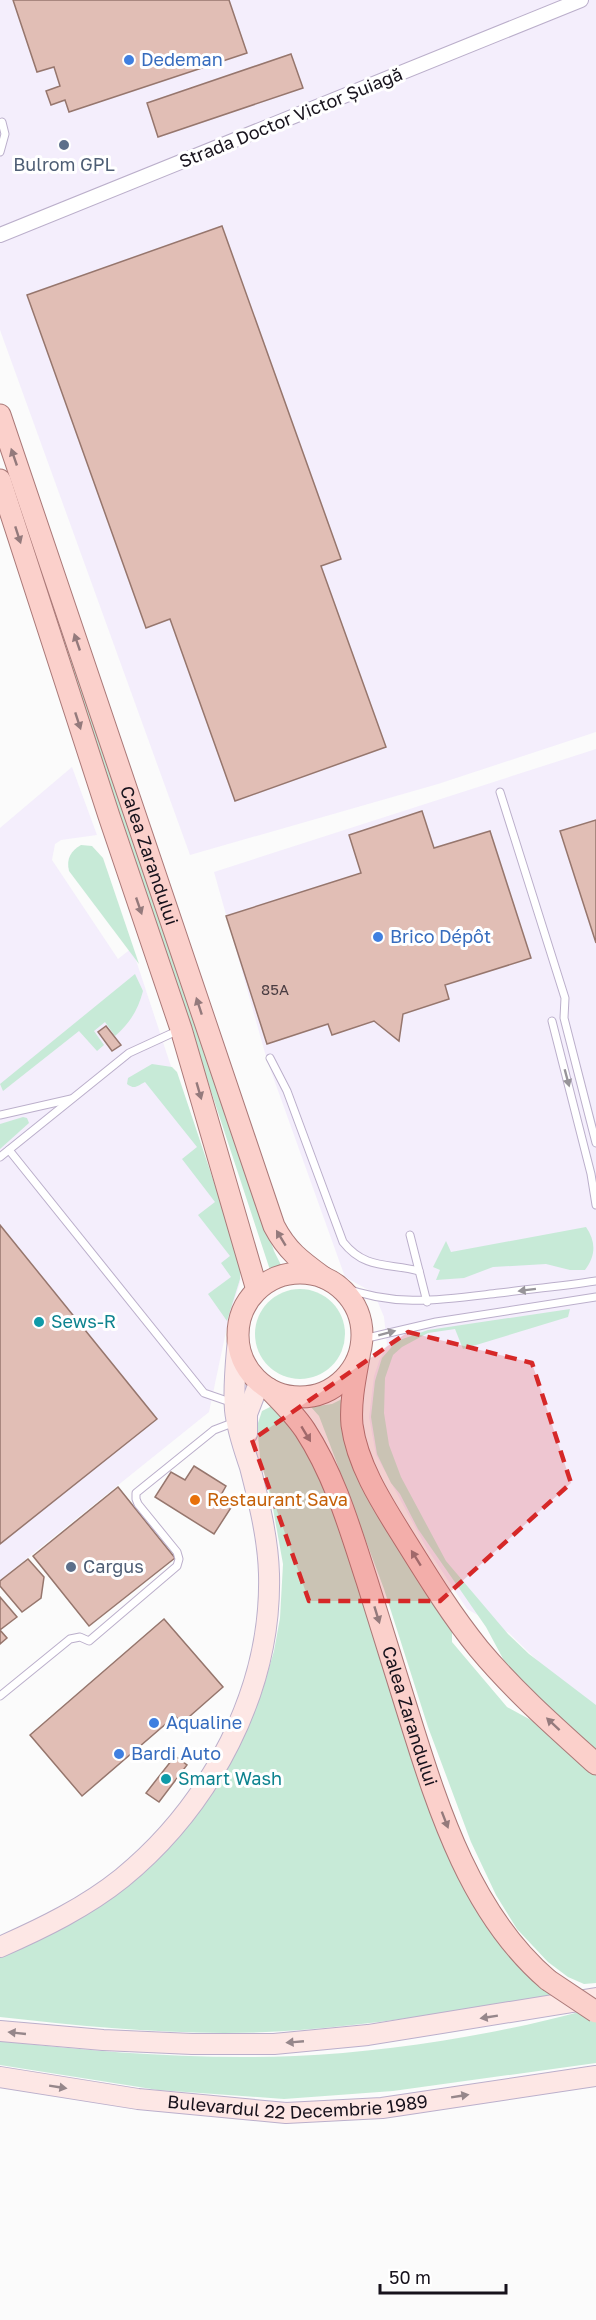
<svg xmlns="http://www.w3.org/2000/svg" width="596" height="2320" viewBox="0 0 596 2320" font-family="'Golos Text',sans-serif">
	<style>
		.built { fill: #f4eefc }
		.green { fill: #c7ead7 }
		.building { fill: #e1beb5; stroke: #96766d; stroke-width: 1.5 }
		.lines { fill: none; stroke-linecap: round; stroke-linejoin: round }
		.lane-casing { stroke: #bbafcb; stroke-width: 9 }
		.street-casing { stroke: #bbafcb; stroke-width: 16 }
		.secondary-casing { stroke: #bbafcb; stroke-width: 22 }
		.primary-casing { stroke: #aa7978; stroke-width: 23 }
		.lane { stroke: #fff; stroke-width: 7 }
		.street { stroke: #fff; stroke-width: 14 }
		.secondary { stroke: #fde7e5; stroke-width: 20 }
		.primary { stroke: #fbd0cb; stroke-width: 21 }
		.primary-bridge-casing { stroke: #aa7978; stroke-width: 23; stroke-linecap: butt }
		.primary-bridge { stroke: #fbd0cb; stroke-width: 21 }
		.oneway { fill: #947a7c }
		.oneway2 { fill: #979499 }
		.oneway3 { fill: #96878b }
		.marked { fill: #d62828; fill-opacity: 0.2; stroke: #d62828; stroke-width: 4.5; stroke-dasharray: 12 8; stroke-linejoin: round }
		.shop-dot { fill: #3f7fe0; stroke: #fff; stroke-width: 2 }
		.service-dot { fill: #5c6f8a; stroke: #fff; stroke-width: 2 }
		.culture-dot { fill: #0f9aa8; stroke: #fff; stroke-width: 2 }
		.food-dot { fill: #e8710a; stroke: #fff; stroke-width: 2 }
		.labels { text-anchor: middle; stroke-width: 6; stroke-linejoin: round; paint-order: stroke }
		.number-label { font-size: 15px; fill: #4a3d42 }
		.shop-label { font-size: 18px; fill: #366cbe; stroke: #fff; text-anchor: start }
		.street-label { font-size: 18px; fill: #17121c; stroke: #fff }
		.service-label { font-size: 18px; fill: #4e5e75; stroke: #fff }
		.culture-label { font-size: 18px; fill: #0d838f; stroke: #fff; text-anchor: start }
		.food-label { font-size: 18px; fill: #c56008; stroke: #fff; text-anchor: start }
	</style>
	<rect width="100%" height="100%" fill="#fbfbfb"/>
	<g class="built">
		<polygon points="0,0 596,0 596,732 438,784 190,855 0,330"/>
		<polygon points="596,749 596,1718 509,1633 467,1609 426,1547 376,1455 369,1417 374,1376 379,1361 387,1345 384,1317 374,1293 345,1277 267,1060 214,872"/>
		<polygon points="72,767 97,835 61,840 55,844 52,860 118,959 132,948 241,1279 228,1322 209,1412 0,1580 0,828"/>
	</g>
	<g class="green">
		<polygon points="31,545 87,688 274,1251 283,1269 271,1273"/>
		<path d="M81 845 92 846 103 858 139 964 69 871C66 858 71 851 81 845Z"/>
		<path d="M135 974 143 991C138 1010 130 1023 115 1036L105 1022 94 1031 104 1045 97 1051 79 1031 3 1091 0 1084Z"/>
		<path d="M152 1064 172 1067 177 1072 241 1263 240 1279 227 1321 208 1294 231 1277 221 1263 230 1256 198 1215 215 1202 182 1159 197 1147 145 1082C137 1086 135 1090 127 1084L128 1078Z"/>
		<polygon points="23,1117 27,1118 29,1123 0,1149 0,1124"/>
		<path d="M586 1227C596 1241 596 1256 585 1270H570L546 1264 493 1267 464 1278 436 1280 440 1270 433 1267 446 1241 451 1252Z"/>
		<circle cx="300" cy="1334" r="45"/>
		<polygon points="570,1309 568,1317 463,1349 455,1329 428,1333 402,1347 393,1355 385,1378 384,1413 389,1445 401,1477 446,1561 508,1634 529,1654 596,1705 596,1757 515,1681 486,1627 418,1529 400,1494 391,1483 377,1454 371,1417 375,1381 382,1358 397,1341 428,1330"/>
		<polygon points="348,1396 344,1413 452,1628 452,1642 507,1707 540,1725 596,1774 596,1983 584,1984 568,1977 548,1962 517,1929 496,1895 471,1842 428,1727 384,1589 329,1442 319,1416 311,1407 332,1404"/>
		<path d="M272 1406 280 1408 315 1454 403 1715 520 1967 552 1996C468 2009 384 2024 300 2030 200 2038 99 2028 0 2017V1954L113 1896 144 1873 198 1813 226 1772 262 1692 274 1651 280 1618 283 1564 272 1503 260 1457 257 1426 262 1411Z"/>
		<path d="M583 2011 596 2019V2063L393 2091 284 2099 158 2090 0 2065V2041C98 2052 197 2060 295 2056 388 2052 494 2035 583 2011Z"/>
	</g>
	<g class="building">
		<polygon points="13,0 229,0 247,53 69,112 65,100 51,105 46,91 60,86 54,67 37,72"/>
		<polygon points="291,54 303,88 158,137 147,103"/>
		<polygon points="222,226 341,559 321,566 386,747 235,801 170,619 146,628 27,295"/>
		<polygon points="422,811 434,848 490,831 531,958 445,985 449,999 403,1014 399,1041 374,1021 332,1035 328,1024 267,1044 226,916 361,873 349,835"/>
		<polygon points="596,820 596,943 560,831"/>
		<polygon points="106,1026 121,1045 112,1051 98,1032"/>
		<polygon points="0,1225 157,1419 0,1544"/>
		<polygon points="194,1466 226,1486 221,1495 234,1503 214,1534 155,1497 171,1472 185,1480"/>
		<polygon points="118,1487 175,1558 89,1626 33,1556"/>
		<polygon points="28,1559 44,1577 41,1598 22,1612 0,1586 0,1581"/>
		<polygon points="0,1597 17,1617 0,1630 7,1638 0,1644"/>
		<polygon points="164,1619 223,1687 182,1723 175,1716 82,1796 30,1735"/>
		<polygon points="175,1756 187,1765 159,1802 146,1793"/>
	</g>
	<g class="lines">
		<defs>
			<g id="lane">
				<polyline points="0,152 5,134 2,122"/>
				<polyline points="500,792 565,998 564,1018 596,1143"/>
				<polyline points="552,1021 591,1174 596,1205"/>
				<path d="M270 1058 287 1091 343 1242C365 1270 389 1263 419 1271"/>
				<polyline points="0,1115 71,1099"/>
				<polyline points="9,1150 204,1393 233,1403"/>
				<polyline points="0,1157 129,1053 179,1030"/>
				<polyline points="410,1235 427,1302"/>
				<path d="M339 1286C396 1308 441 1300 499 1293 531 1289 564 1286 596 1281"/>
				<polyline points="363,1339 436,1322 596,1297"/>
				<polyline points="0,1696 70,1639 80,1637 89,1641 177,1566 179,1559 177,1552 138,1504 136,1499 136,1493 214,1430 235,1422"/>
			</g>
			<polyline id="street" points="0,235 581,0"/>
			<g id="secondary">
				<polyline points="247,1434 247,1414 259,1383"/>
				<path d="M0 1947C43 1928 86 1907 122 1878 211 1805 272 1690 269 1574 268 1538 259 1502 250 1467 244 1449 237 1430 235 1410 233 1386 236 1362 238 1338"/>
				<polyline points="0,2031 103,2040 192,2044 274,2044 368,2035 596,1998"/>
				<path id="s1" d="M0 2077 138 2099 286 2113 382 2108 596 2076"/>
			</g>
			<g id="primary">
				<path id="s2" d="M0 415 274 1226C287 1251 301 1261 323 1277"/>
				<polyline points="0,480 109,816 181,1029 257,1290"/>
				<circle cx="300" cy="1335" r="62"/>
				<path d="M359 1357C355 1379 350 1403 352 1425 357 1463 380 1500 400 1532 425 1572 449 1612 479 1649 514 1691 556 1728 596 1764"/>
				<path id="s3" d="M269 1389C282 1402 295 1415 305 1430 335 1476 350 1529 367 1581 381 1627 396 1673 410 1719 439 1812 472 1915 548 1980"/>
			</g>
		</defs>
		<use href="#lane" class="lane-casing"/>
		<use href="#street" class="street-casing"/>
		<use href="#secondary" class="secondary-casing"/>
		<use href="#primary" class="primary-casing"/>
		<use href="#lane" class="lane"/>
		<use href="#street" class="street"/>
		<use href="#secondary" class="secondary"/>
		<use href="#primary" class="primary"/>
		<defs>
			<polyline id="primary-bridge" points="548,1980 596,2012"/>
		</defs>
		<use href="#primary-bridge" class="primary-bridge-casing"/>
		<use href="#primary-bridge" class="primary-bridge"/>
	</g>
	<defs><path id="oneway-solid" d="M-6-.8H1V-3.2L6.5 0L1 3.2V.8H-6Z" transform="scale(1.5)"/></defs>
	<g class="oneway">
		<use href="#oneway-solid" transform="translate(14 457) rotate(-109)"/>
		<use href="#oneway-solid" transform="translate(18 535) rotate(72)"/>
		<use href="#oneway-solid" transform="translate(77 642) rotate(-109)"/>
		<use href="#oneway-solid" transform="translate(78 721) rotate(72)"/>
		<use href="#oneway-solid" transform="translate(139 906) rotate(71)"/>
		<use href="#oneway-solid" transform="translate(199 1006) rotate(-108)"/>
		<use href="#oneway-solid" transform="translate(199 1091) rotate(74)"/>
		<use href="#oneway-solid" transform="translate(281 1238) rotate(-121)"/>
		<use href="#oneway-solid" transform="translate(306 1434) rotate(59)"/>
		<use href="#oneway-solid" transform="translate(416 1558) rotate(-122)"/>
		<use href="#oneway-solid" transform="translate(377 1615) rotate(73)"/>
		<use href="#oneway-solid" transform="translate(553 1724) rotate(-137)"/>
		<use href="#oneway-solid" transform="translate(445 1820) rotate(69)"/>
	</g>
	<g class="oneway2">
		<use href="#oneway-solid" transform="translate(567 1078) rotate(75)"/>
		<use href="#oneway-solid" transform="translate(527 1290) rotate(173)"/>
		<use href="#oneway-solid" transform="translate(387 1333) rotate(-15)"/>
	</g>
	<g class="oneway3">
		<use href="#oneway-solid" transform="translate(489 2017) rotate(171)"/>
		<use href="#oneway-solid" transform="translate(17 2033) rotate(-174)"/>
		<use href="#oneway-solid" transform="translate(295 2042) rotate(175)"/>
		<use href="#oneway-solid" transform="translate(58 2087) rotate(9)"/>
		<use href="#oneway-solid" transform="translate(460 2096) rotate(-9)"/>
	</g>
	<path class="marked" d="M408 1332 532 1363 571 1483 440 1601H309L252 1440Z"/>
	<g class="shop-dot">
		<circle cx="129" cy="60" r="6"/>
		<circle cx="378" cy="937" r="6"/>
		<circle cx="154" cy="1723" r="6"/>
		<circle cx="119" cy="1754" r="6"/>
	</g>
	<g class="service-dot">
		<circle cx="64" cy="145" r="6"/>
		<circle cx="71" cy="1567" r="6"/>
	</g>
	<g class="culture-dot">
		<circle cx="39" cy="1322" r="6"/>
		<circle cx="166" cy="1779" r="6"/>
	</g>
	<circle class="food-dot" cx="195" cy="1500" r="6"/>
	<g class="labels">
		<g class="number-label">
			<text x="275" y="995">85A</text>
		</g>
		<g class="shop-label">
			<text x="141" y="66">Dedeman</text>
			<text x="390" y="943">Brico Dépôt</text>
			<text x="166" y="1729">Aqualine</text>
			<text x="131" y="1760">Bardi Auto</text>
		</g>
		<g class="street-label">
			<text transform="translate(291 118) rotate(-22)" y="6">Strada Doctor Victor Șuiagă</text>
			<text dy="6" stroke="none"><textPath href="#s2" startOffset="465">Calea Zarandului</textPath></text>
			<text dy="6" stroke="none"><textPath href="#s3" startOffset="360">Calea Zarandului</textPath></text>
			<text dy="6" stroke="none"><textPath href="#s1" startOffset="300">Bulevardul 22 Decembrie 1989</textPath></text>
		</g>
		<g class="service-label">
			<text x="64" y="171">Bulrom GPL</text>
			<text x="83" y="1573" text-anchor="start">Cargus</text>
		</g>
		<g class="culture-label">
			<text x="51" y="1328">Sews-R</text>
			<text x="178" y="1785">Smart Wash</text>
		</g>
		<g class="food-label">
			<text x="207" y="1506">Restaurant Sava</text>
		</g>
	</g>
	<path d="M380 2284v9h126v-9" fill="none" stroke="#17121c" stroke-width="3"/>
	<text x="389" y="2284" font-size="18" fill="#17121c" stroke="#ffffff" stroke-width="4.5" paint-order="stroke">50 m</text>
</svg>
